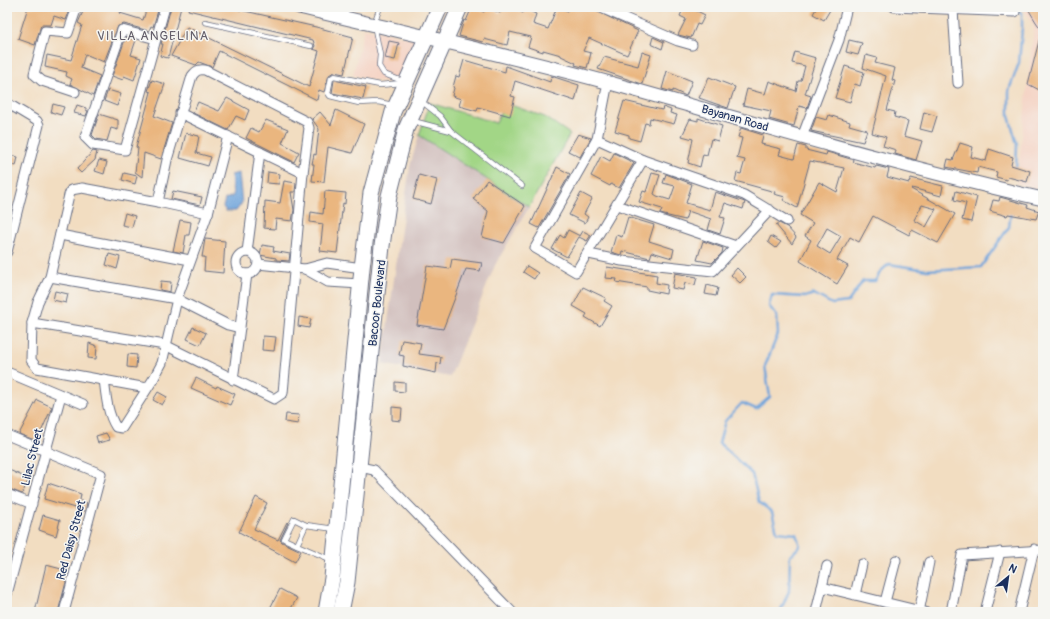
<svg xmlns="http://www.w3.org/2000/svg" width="1050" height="619" viewBox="0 0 1050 619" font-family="Pangolin,sans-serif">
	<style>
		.built { fill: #f5d2c2 }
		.industrial { fill: #d1bfbd }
		.green { fill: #a2d686; stroke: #5e8272 }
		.water { fill: #6ca2da; stroke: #44689c }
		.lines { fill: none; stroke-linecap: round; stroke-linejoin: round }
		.stream { stroke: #6ca2da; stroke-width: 2.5 }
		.building { fill: #eab67f; fill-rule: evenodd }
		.service-casing { stroke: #666c81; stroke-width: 6 }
		.minor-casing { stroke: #666c81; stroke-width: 11 }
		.secondary-casing { stroke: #666c81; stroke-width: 15 }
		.primary-casing { stroke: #666c81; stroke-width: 17 }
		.service { stroke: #fff; stroke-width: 4.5 }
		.minor { stroke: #fff; stroke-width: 9 }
		.secondary { stroke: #fff; stroke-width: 13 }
		.primary { stroke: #fff; stroke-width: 15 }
		.labels { text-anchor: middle; stroke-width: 3; stroke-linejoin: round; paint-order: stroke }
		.street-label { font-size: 12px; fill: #1b2f5e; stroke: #f6f6f2 }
		.neighbourhood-label { font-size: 13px; letter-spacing: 1px; fill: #635e6a; stroke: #f6f6f2 }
	</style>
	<rect width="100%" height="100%" fill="#f6f6f2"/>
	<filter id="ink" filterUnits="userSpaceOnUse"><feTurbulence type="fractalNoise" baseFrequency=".025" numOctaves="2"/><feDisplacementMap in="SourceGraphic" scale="8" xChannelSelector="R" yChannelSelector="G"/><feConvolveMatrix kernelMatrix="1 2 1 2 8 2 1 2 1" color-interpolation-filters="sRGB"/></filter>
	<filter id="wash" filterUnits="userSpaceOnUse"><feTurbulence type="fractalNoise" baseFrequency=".012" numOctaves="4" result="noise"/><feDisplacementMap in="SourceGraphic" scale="16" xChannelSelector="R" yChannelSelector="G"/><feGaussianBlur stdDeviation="0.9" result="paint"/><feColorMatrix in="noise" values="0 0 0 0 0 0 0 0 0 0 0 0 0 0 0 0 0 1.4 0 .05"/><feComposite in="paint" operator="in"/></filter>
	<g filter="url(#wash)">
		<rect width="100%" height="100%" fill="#f2ddc1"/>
		<g class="built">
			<polygon points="1022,7 1043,7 1043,191 1017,183 1034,26"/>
			<polygon points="364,28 415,39 398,81 377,81 353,75"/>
		</g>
		<polygon class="industrial" points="419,135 529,207 495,265 450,377 382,364 410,166"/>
		<polygon class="green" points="430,103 496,123 505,103 545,117 570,134 529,207 419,135"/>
		<polygon class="water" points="239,173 242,203 236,211 226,211 223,207 225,199 233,196 231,175"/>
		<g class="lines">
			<g class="stream">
				<polyline points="1015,7 1022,14 1022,28 1019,63 1009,90 1009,116 1017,144 1016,169"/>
				<polyline points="780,612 789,591 790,556 800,546 796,534 777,532 772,512 759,502 752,474 719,443 725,421 742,403 756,409 770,397 765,366 778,334 777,316 769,306 772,295 805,297 814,294 832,304 848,302 863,281 875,281 881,271 889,264 927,270 981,267 1009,227 1011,211"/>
			</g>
		</g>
		<g id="blocks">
			<g class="building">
				<polygon points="28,7 61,7 70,10 66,20 54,16 51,25 41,25 35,45 18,39"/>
				<polygon points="85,7 123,7 120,13 143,20 147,7 153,9 153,7 159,7 153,27 151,26 149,31 124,24 118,26 104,62 85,54 81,68 100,76 93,96 70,84 72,79 66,76 67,72 45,67 47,55 71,60 82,25 78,23"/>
				<polygon points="171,7 181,7 168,58 160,56 163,44 161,44"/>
				<polygon points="189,7 227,7 316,27 353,37 344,74 334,72 329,75 324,92 319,90 317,100 219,51 212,67 199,62 196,65 171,56 187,27 309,87 319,51 313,49 315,46 313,40 188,10"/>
				<polygon points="472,7 484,12 486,7 500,13 503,7 511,7 523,13 525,9 536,14 533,24 548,29 557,7 568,11 570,7 588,7 638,31 627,55 589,38 583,51 591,53 587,68 575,65 576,63 561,56 561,55 543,50 543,52 528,47 531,37 510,32 507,45 484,39 483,42 459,36 464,20 466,21"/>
				<polygon points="684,7 689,7 705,15 700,25 697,24 691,38 678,35 686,19 680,16"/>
				<polygon points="817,7 825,7 830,10 824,20 813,14"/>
				<polygon points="1027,7 1043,7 1043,32 1036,22"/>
				<polygon points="1041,33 1043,34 1043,92 1028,84"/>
				<polygon points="126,37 136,40 131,55 141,58 134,80 124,76 123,80 112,76"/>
				<polygon points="653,37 664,42 662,49 651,44"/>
				<polygon points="849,40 862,43 858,55 846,52"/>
				<polygon points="389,41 399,43 395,60 385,58"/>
				<polygon points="642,52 651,55 642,84 598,69 604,57 638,66"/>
				<polygon points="795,52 816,58 805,94 811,96 807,108 799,106 794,126 769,119 771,111 743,105 747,89 765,94 769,81 796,91 798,81 801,81 805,66 792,63"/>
				<polygon points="866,55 877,58 875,63 895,68 892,80 895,81 887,110 895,112 894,117 908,121 904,136 922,141 916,160 895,154 896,150 883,146 886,137 872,133 886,76 863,68"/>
				<polygon points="464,60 505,72 506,66 550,82 551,76 579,85 575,101 515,81 511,96 515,97 510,116 478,107 477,111 459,106 461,99 452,96 454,88 453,87 456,76 459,77"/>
				<polygon points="845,66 864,72 860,86 855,84 850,102 835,98"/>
				<polygon points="667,71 692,81 686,96 673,90 673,92 662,89"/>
				<polygon points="709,77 735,87 728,108 699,98"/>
				<polygon points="152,80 165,84 154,116 172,123 161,159 144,153 142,177 135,172 138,148 136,147 151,92 148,91"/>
				<polygon points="334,80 366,87 363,99 332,93"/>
				<polygon points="108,90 121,94 117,106 104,101"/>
				<polygon points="227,98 249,110 245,120 236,116 228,130 193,113 198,102 219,111"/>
				<polygon points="624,101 662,110 663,107 671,110 670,113 677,115 674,124 650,118 649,124 645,123 640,141 629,138 629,135 615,131"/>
				<polygon points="53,104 64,107 61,115 51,112"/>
				<polygon points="77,105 86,108 86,110 88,111 86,116 74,113"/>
				<polygon points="336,110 364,124 352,153 328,147 324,182 312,181 314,164 312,164 314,154 316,155 319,129 312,119 320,112 331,125"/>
				<polygon points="924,112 937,116 932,132 920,129"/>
				<polygon points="99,114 118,120 118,130 111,128 107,141 96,139 92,135"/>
				<polygon points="829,115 850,122 849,125 867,130 863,142 811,131 816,117 827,120"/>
				<polygon points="698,118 722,126 718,141 711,139 707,155 703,154 700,167 688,163 693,139 682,136 690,119 698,121"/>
				<polygon points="266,120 288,129 282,143 299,152 294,162 246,138 251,128 259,132"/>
				<path d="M741 128 763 135 761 144 781 149 779 155 794 159 798 145 806 147V150L826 155 827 152 854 160 853 162 875 168 876 166 889 169 887 177 909 183 911 178 943 186 941 196 912 188 911 189 955 214 938 243 912 230 909 235 873 216 859 242 850 237 837 260 848 266 837 284 800 261 811 240 805 236 813 223 800 215 819 182 837 192 844 168 810 161 797 208 783 200 785 197 774 194 775 192 735 181 737 173 741 174 745 160 737 158 742 138 738 137ZM922 205 936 209 926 227 914 220ZM827 228 841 236 830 254 817 246Z"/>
				<polygon points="186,133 199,136 196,153 211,157 208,166 180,158"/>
				<polygon points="578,134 591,138 580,157 568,151"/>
				<polygon points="960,143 973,147 971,157 986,161 989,149 1013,157 1011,165 1030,171 1027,182 1008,177 1007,180 996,177 997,172 978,167 977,173 946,167 948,159 953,160"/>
				<polygon points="93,151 97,152 95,160 81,173 77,169"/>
				<polygon points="614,153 634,163 619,188 611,184 610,186 591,176 601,156 610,161"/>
				<polygon points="7,154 18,157 16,166 7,163"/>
				<polygon points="99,160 107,162 104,174 95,171"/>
				<polygon points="557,167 570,174 539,228 531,224"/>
				<polygon points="268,172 280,174 279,184 267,183"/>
				<polygon points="124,173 137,176 135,184 122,180"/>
				<polygon points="652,173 660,175 654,194 657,196 670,200 675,186 663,183 666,174 692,184 686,203 710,210 715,192 745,202 743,209 725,203 720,217 725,218 720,234 708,230 711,219 688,211 685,220 660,214 662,209 639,202 643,191 646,192"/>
				<polygon points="419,175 437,180 431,204 413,199"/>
				<polygon points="487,180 525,206 504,243 482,237 488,211 473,199"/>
				<polygon points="284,181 296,183 295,192 291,192 294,210 292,221 276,219 275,229 264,228 265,201 280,203"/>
				<polygon points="173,191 202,197 200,205 171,199"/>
				<polygon points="325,191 346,193 345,204 343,203 337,253 320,251 323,224 310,222 311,212 323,214"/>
				<polygon points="956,191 977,197 971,222 962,220 966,203 954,200"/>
				<polygon points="581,193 592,199 584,214 588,217 585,223 569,215"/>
				<polygon points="1000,197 1028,205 1027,207 1039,211 1036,219 1008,214 1007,216 990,211 993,200 999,201"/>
				<polygon points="125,213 135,216 132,227 122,225"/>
				<polygon points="628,217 654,225 649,241 674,249 672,258 652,252 650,258 622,251 621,255 611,252 616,235 622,237"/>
				<polygon points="180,220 191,222 189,235 186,235 183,253 173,251"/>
				<polygon points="779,223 787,227 796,237 792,244 776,225"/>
				<polygon points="568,230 580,236 583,231 591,235 587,241 579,237 567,257 552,249 560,235 564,238"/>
				<polygon points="771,236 781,242 776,248 768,242"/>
				<polygon points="205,239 225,241 223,273 204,271 205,257 202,257"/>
				<polygon points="703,241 723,248 722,253 712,263 697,260"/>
				<polygon points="262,245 274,247 273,251 290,254 289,261 276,260 276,258 260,255"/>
				<polygon points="109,254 120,257 117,269 106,265"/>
				<polygon points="452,259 482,263 480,271 466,269 443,329 417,325 427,266 450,269"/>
				<polygon points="527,266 538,273 534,279 523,272"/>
				<polygon points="607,267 657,275 656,283 667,285 666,294 647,290 647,287 616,282 617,279 605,278"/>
				<polygon points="737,268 746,277 740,283 731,275"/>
				<polygon points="675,273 697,277 695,285 685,283 683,290 672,288"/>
				<polygon points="161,281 171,282 170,292 160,290"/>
				<polygon points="707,285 718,288 716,296 705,294"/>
				<polygon points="583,287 606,298 604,301 612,306 600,326 585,317 587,314 573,306"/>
				<polygon points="55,291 68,294 66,303 53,300"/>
				<polygon points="299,317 311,319 309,328 298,326"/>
				<polygon points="193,327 206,333 200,345 187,339"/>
				<polygon points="263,336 276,337 274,351 262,350"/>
				<polygon points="402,340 421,343 419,354 441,357 440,364 437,363 436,373 403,366 404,356 399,355"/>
				<polygon points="89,343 97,346 96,359 88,358"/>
				<polygon points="128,354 137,355 136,368 127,367"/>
				<polygon points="196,378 216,388 217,386 235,394 230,405 191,388"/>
				<polygon points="395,382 405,383 405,392 395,391"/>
				<polygon points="158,392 167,397 162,405 153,400"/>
				<polygon points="37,400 52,407 37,441 19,434"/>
				<polygon points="392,407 402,408 401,421 392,420"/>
				<polygon points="286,414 299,415 298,424 285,422"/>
				<polygon points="106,433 110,440 98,443 96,436"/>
				<polygon points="7,469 29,479 22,494 7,488"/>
				<polygon points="48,483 81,494 80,500 87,503 85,511 44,499"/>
				<polygon points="256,497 267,503 254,529 278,540 287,522 288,523 280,540 282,542 301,551 295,562 239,532"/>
				<polygon points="43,515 60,520 56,536 39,530"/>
				<polygon points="46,565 69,571 58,612 35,612"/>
				<polygon points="280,589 297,598 289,612 268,612"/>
			</g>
		</g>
	</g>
	<g filter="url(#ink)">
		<use href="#blocks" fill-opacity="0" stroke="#666c81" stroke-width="1"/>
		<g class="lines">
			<defs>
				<g id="service">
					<polyline points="380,7 374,24 380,55 379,66 384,74 405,82"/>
					<polyline points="205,22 311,46"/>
					<polyline points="421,101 440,116 451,131 522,186"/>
					<polyline points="393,105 378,102 359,103 330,96 328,93 331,78 334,76 380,85 402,83"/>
					<polyline points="413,121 451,131"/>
					<polyline points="306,525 297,545 332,560"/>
					<polyline points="297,545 284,539 294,519 306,525 335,529"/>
				</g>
				<g id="minor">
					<polyline points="599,7 678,41 692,45"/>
					<polyline points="894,7 1015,12"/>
					<polyline points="953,10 958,83"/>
					<polyline points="156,39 122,30 85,137 93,145 125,150 165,7"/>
					<polyline points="608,82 597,139 535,248 576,272 643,160"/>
					<polyline points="75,92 42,81 34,74 45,31 68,33 77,7"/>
					<polyline points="7,103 37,121 39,125 7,252"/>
					<polyline points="180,113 303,173"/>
					<polyline points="802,137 839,40 847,7"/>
					<polyline points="597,139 643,160 744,195 787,221"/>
					<polyline points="617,205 736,246"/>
					<polyline points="60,235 190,260"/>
					<circle cx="247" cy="263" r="11"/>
					<polyline points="247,252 260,152"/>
					<polyline points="589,254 622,261 713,271 770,210"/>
					<polyline points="258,264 305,269 327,263 362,268"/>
					<polyline points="305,269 328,282 360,284"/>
					<polyline points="50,277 177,299 228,325 240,328"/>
					<path d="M32 323 165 345 274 399 283 393 303 173 309 128 307 122 205 70C198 69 196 71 192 76L167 160 158 202"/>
					<polyline points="7,372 83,404"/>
					<path d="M104 379C106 395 107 413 116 427L122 428 154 378 162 363 177 299 208 213 228 136"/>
					<polyline points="233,380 247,274"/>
					<polyline points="147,388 37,368 31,360 32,323 38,302 50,277 69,195 71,190 82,188 158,202 208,213"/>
					<polyline points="7,435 101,474 64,612"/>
					<polyline points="355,466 374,470 512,612"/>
					<polyline points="7,494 32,504"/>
					<polyline points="822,587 925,612"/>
					<polyline points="7,594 61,395"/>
					<polyline points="855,595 862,564"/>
					<polyline points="885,602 896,560"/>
					<polyline points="816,612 827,566"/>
					<polyline points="919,612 929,562"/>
					<polyline points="951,612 962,555 1043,550"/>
					<polyline points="985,612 1000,552"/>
					<polyline points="1019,612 1034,549"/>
				</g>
				<path id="secondary" d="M299 7C403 32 507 55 610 83 754 123 897 166 1043 199"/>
				<g id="primary">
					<polyline points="326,612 332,578 362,268 371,193 393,112 440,7"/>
					<polyline points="341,612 347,582 382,246 389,196 406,129 460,7"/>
				</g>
			</defs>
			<use href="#service" class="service-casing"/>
			<use href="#minor" class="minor-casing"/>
			<use href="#secondary" class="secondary-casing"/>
			<use href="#primary" class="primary-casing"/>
			<use href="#service" class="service"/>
			<use href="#minor" class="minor"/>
			<use href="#secondary" class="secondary"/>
			<use href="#primary" class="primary"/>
		</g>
	</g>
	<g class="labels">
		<g class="street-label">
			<text transform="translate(735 118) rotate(16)" y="4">Bayanan Road</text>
			<text transform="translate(377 303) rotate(-84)" y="4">Bacoor Boulevard</text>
			<text transform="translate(32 457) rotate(-76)" y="4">Lilac Street</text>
			<text transform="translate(71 540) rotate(-75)" y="4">Red Daisy Street</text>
		</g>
		<g class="neighbourhood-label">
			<text x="153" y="40">VILLA ANGELINA</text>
		</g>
	</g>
	<rect width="1050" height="619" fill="none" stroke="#f6f6f2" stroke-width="24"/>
	<g transform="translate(1008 577) rotate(29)" stroke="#f6f6f2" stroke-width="3" paint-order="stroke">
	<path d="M0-3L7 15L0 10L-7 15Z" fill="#1b2f5e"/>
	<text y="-6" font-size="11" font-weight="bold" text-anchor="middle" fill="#1b2f5e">N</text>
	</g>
</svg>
